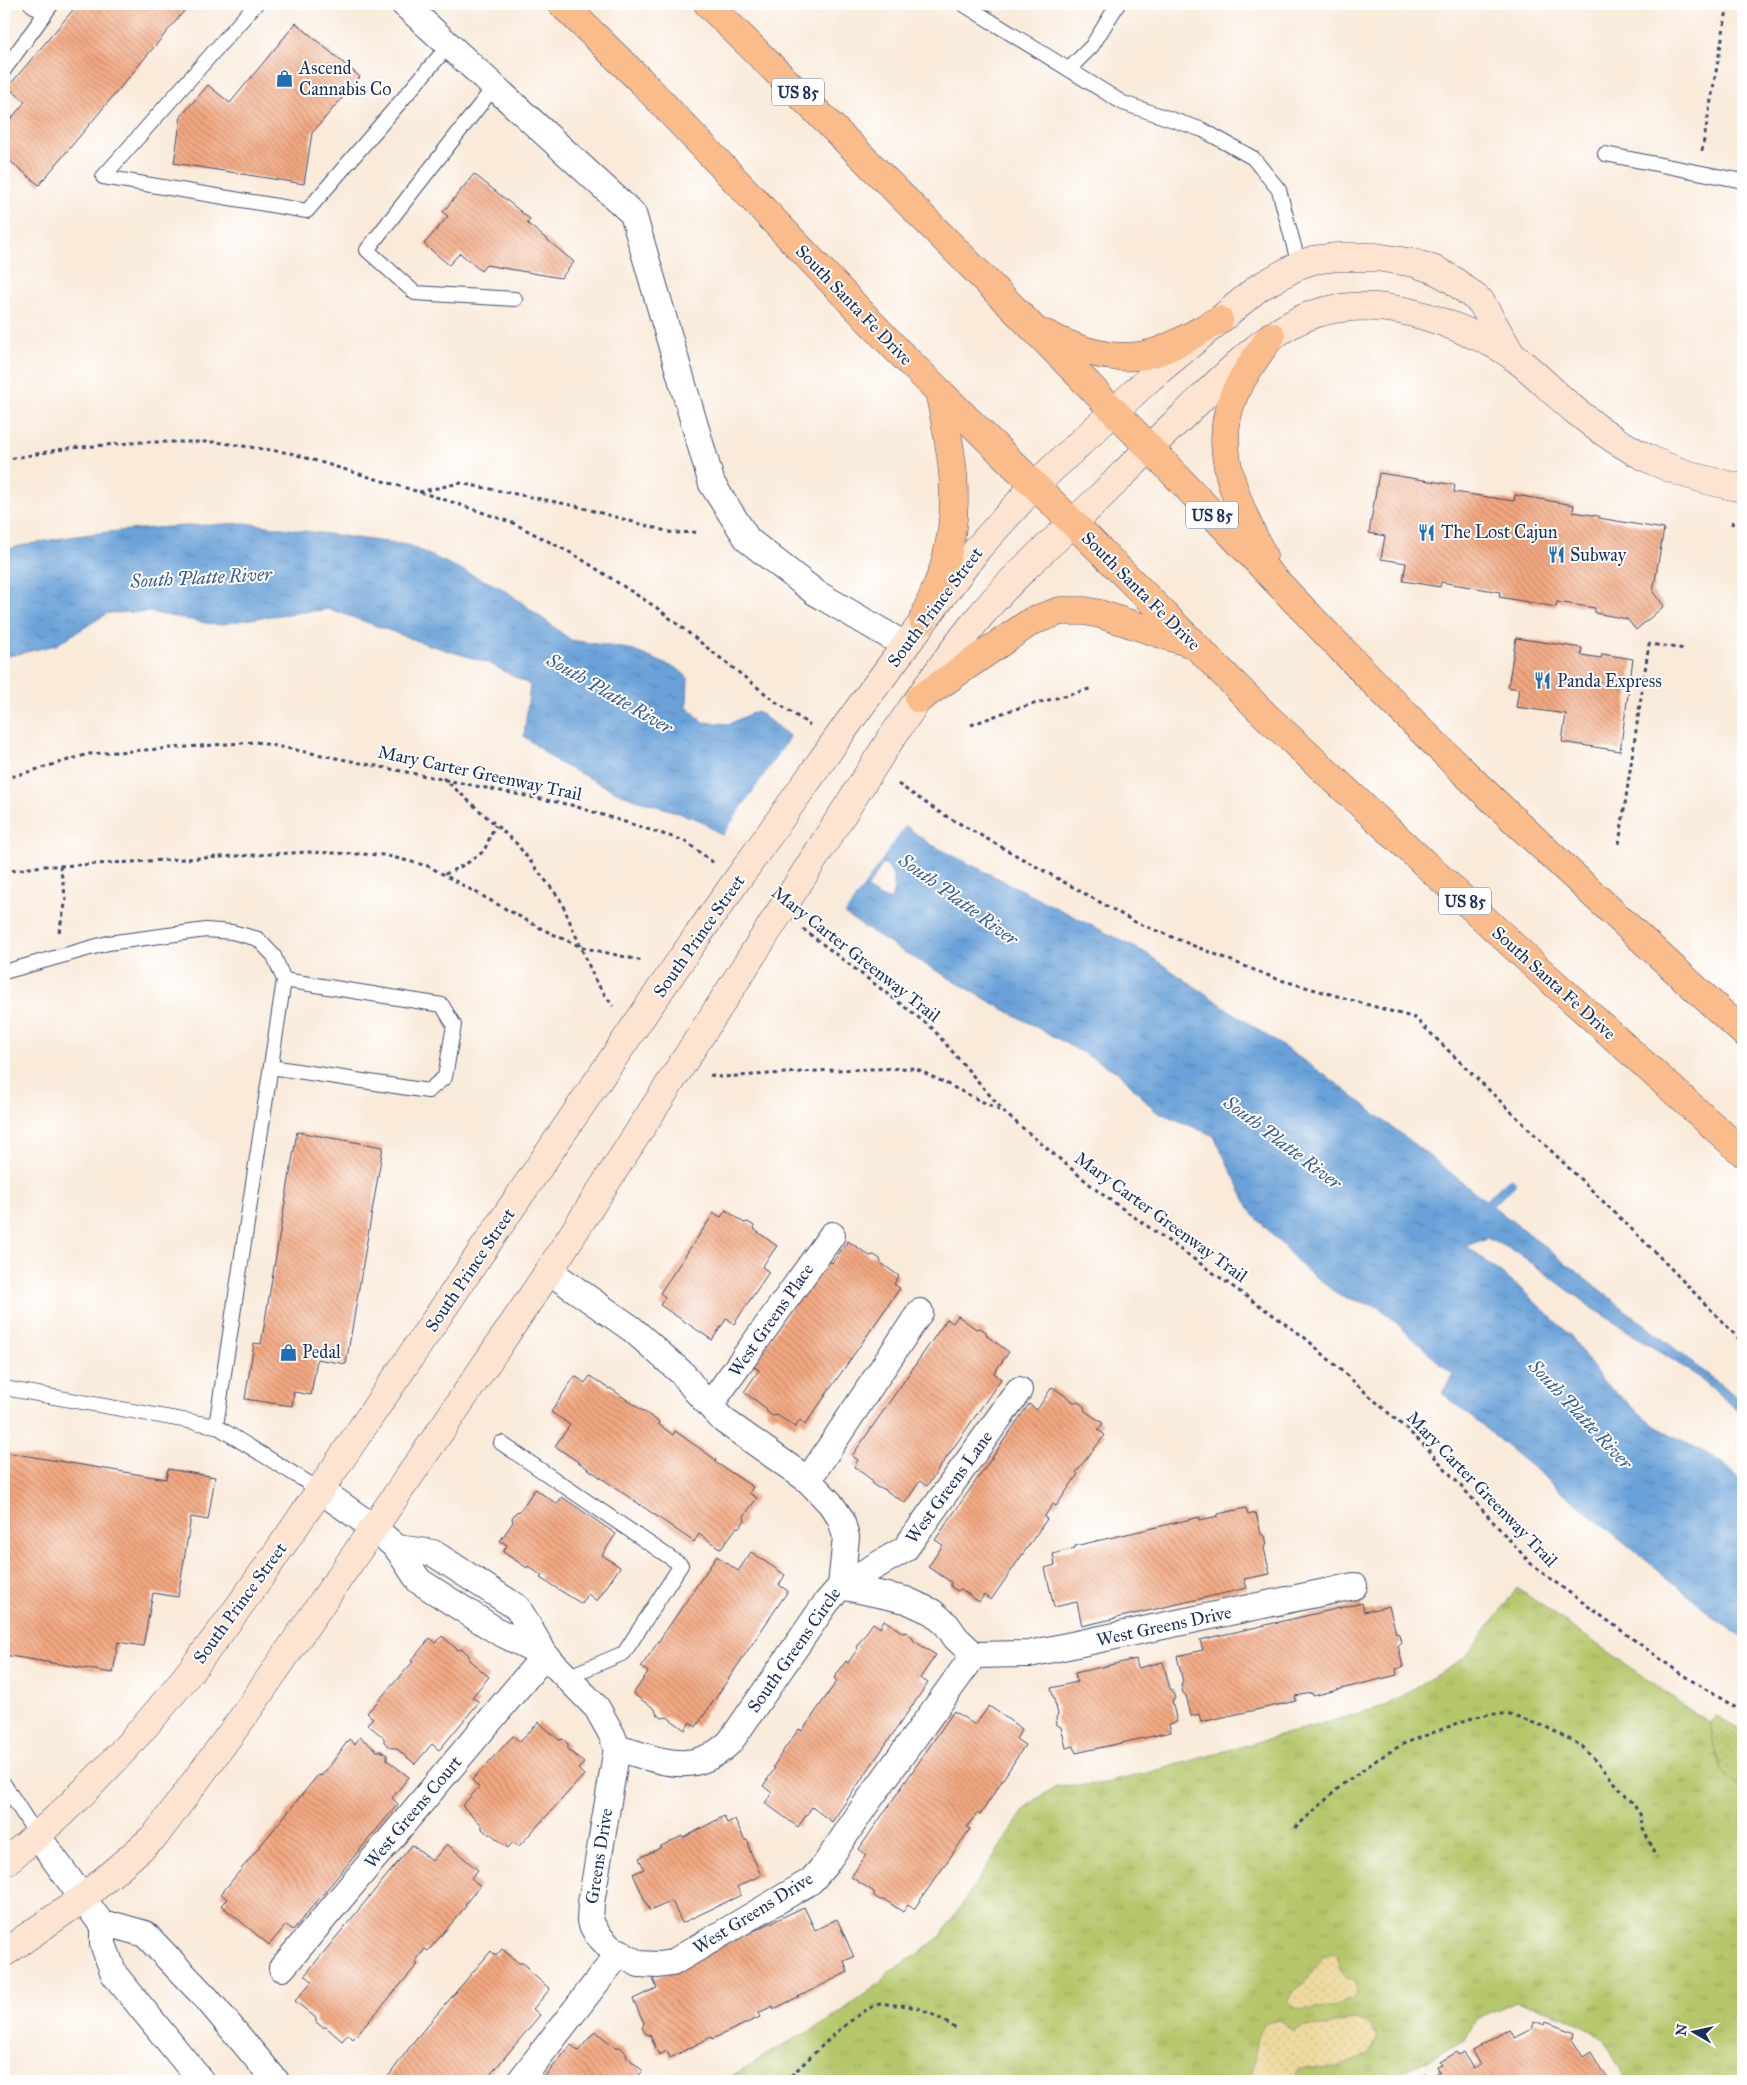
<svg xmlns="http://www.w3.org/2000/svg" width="1747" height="2085" viewBox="0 0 1747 2085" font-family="'IM FELL Great Primer',serif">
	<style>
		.grass { fill: url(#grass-tufts); stroke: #687b64 }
		.sand { fill: url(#sand-dots); stroke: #84847e }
		.park { fill: url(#park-dots); stroke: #687b64 }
		.water { fill: url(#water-ripples); stroke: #42689b; fill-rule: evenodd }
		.pier { fill: #f9ead9 }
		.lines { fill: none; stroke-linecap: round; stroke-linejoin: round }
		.stream { stroke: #69a1d8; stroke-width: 10 }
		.building { fill: url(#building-back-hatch) }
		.lane-casing { stroke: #3c4b70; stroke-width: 16 }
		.street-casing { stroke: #3c4b70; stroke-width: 28 }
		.secondary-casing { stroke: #3c4b70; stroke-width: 29 }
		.highway-casing { stroke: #3c4b70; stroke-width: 29 }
		.path { stroke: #3c4b70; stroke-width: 3; stroke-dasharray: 4 4; stroke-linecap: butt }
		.lane { stroke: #fff; stroke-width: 14 }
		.street { stroke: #fff; stroke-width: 26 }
		.secondary { stroke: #fde4d1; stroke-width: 28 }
		.highway { stroke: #fabc8b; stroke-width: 28 }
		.secondary-bridge-casing { stroke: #3c4b70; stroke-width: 29; stroke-linecap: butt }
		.secondary-bridge { stroke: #fde4d1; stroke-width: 28 }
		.labels { text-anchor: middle; stroke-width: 4; stroke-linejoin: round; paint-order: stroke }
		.shield { fill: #fff; stroke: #5f6d8e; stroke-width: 1 }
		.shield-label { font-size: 16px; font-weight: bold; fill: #1b2f5e }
		.poi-label { font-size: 18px; fill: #1b2f5e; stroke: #fff; text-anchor: start }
		.street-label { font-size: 18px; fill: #1b2f5e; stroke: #fff }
		.water-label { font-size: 19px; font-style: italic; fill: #3a5d8f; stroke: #fff }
	</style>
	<defs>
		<pattern id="grass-tufts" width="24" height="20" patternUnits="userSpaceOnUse" patternTransform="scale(1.25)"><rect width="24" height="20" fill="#b5c76b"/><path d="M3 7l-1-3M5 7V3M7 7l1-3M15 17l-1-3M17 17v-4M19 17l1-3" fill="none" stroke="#9bab5f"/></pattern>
		<pattern id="sand-dots" width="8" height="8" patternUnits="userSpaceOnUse" patternTransform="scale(1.25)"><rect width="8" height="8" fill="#eeda9e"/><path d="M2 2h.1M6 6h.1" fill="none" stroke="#ccbb8a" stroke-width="1.8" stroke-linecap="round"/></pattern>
		<pattern id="park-dots" width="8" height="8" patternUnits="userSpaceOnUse" patternTransform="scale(1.25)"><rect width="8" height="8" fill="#b5c76b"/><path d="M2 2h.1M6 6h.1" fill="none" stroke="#9bab5f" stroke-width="1.8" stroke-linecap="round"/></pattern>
		<pattern id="water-ripples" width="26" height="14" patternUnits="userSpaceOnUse" patternTransform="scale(1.25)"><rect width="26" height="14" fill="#69a1d8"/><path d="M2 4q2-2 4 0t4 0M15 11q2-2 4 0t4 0" fill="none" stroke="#5684b2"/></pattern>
		<pattern id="building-back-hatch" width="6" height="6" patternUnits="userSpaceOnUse" patternTransform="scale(1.25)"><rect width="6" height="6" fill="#f3a880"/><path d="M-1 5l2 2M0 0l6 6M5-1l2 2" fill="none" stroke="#c4896c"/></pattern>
	</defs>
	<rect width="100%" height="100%" fill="#fff"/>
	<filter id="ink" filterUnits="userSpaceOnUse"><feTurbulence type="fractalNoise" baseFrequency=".02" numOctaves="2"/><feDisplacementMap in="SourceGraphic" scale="10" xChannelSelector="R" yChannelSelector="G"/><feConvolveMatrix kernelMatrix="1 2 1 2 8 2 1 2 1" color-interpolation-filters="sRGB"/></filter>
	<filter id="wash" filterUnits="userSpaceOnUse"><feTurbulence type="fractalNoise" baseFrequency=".0096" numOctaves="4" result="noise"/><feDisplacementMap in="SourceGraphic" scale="20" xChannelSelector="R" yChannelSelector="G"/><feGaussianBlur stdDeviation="1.12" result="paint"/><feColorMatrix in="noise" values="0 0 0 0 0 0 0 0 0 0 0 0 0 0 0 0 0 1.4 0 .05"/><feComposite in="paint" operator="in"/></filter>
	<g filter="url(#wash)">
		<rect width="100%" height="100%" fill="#f9ead9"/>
		<polygon class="grass" points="1517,1588 1709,1723 1721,1769 1743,1791 1743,2081 1627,2081 1603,2038 1573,2020 1516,2001 1476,2019 1465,2040 1387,2081 724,2081 781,2046 827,2022 880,1983 887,1973 920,1953 941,1936 1027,1806 1056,1786 1100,1784 1144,1774 1385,1706 1466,1657"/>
		<g class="sand">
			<path d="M1330 1954H1335C1341 1960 1338 1964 1341 1971 1343 1977 1351 1978 1355 1981L1356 1994C1351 2001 1342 1999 1334 2008 1315 2004 1304 2017 1288 2002L1293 1991 1304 1983 1323 1957Z"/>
			<path d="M1352 2019C1366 2019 1372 2025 1377 2038L1370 2053 1338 2068 1301 2069 1297 2071V2081H1255L1252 2070 1259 2032 1264 2024 1272 2021H1281L1290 2030 1294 2031 1302 2026 1325 2027Z"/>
		</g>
		<polygon class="park" points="1716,1716 1743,1730 1743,1791 1721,1769 1709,1723"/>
		<path class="water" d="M245 523 408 545 505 590 571 640 629 649 678 669 688 678 687 707 703 722 729 724 757 711 928 843 1144 952 1332 1080 1743 1402V1415L1699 1377 1595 1310 1518 1253 1487 1238 1466 1246 1521 1289 1571 1336 1603 1382 1655 1426 1717 1459 1743 1481V1638L1714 1616 1442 1393 1453 1375 1379 1307 1340 1296 1304 1268 1251 1212 1214 1136 1154 1110 1121 1074 991 1002 897 948 697 819 621 794 557 762 524 736 530 685 489 663 426 644 330 609 262 617 217 625 148 612 108 613 56 645 4 657V550C83 530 164 527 245 523ZM883 863C897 874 895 885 891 901L878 896 867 889Z"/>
		<polygon class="pier" points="792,735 907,823 843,916 721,838"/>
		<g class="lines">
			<polyline class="stream" points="1480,1211 1511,1183"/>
		</g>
		<g id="blocks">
			<g class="building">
				<polygon points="78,4 190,4 39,185 4,156 4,113 11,119 25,102 8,87"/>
				<polygon points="296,23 360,77 312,133 304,184 174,163 181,116 208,85 230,103"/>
				<polygon points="474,174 530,219 527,223 574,262 561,278 486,265 481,271 460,253 449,265 424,244 448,216 443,212"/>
				<polygon points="4,214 8,215 5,237 4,237"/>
				<polygon points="1379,473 1455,485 1454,492 1514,501 1515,495 1574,505 1573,512 1599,516 1599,518 1664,529 1653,592 1664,606 1636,630 1627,619 1595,613 1595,608 1557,602 1556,607 1499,597 1500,592 1441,582 1440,587 1403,581 1406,563 1381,559 1385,536 1369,533"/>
				<polygon points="1516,638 1582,648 1581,655 1601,658 1602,654 1633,659 1620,751 1562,742 1566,714 1516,707 1519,689 1508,687"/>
				<polygon points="297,1132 383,1147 346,1364 317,1359 311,1395 294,1392 292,1406 245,1399 254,1343 261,1344"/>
				<polygon points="726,1210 744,1223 748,1222 754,1226 755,1230 777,1246 762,1267 769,1272 734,1324 727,1318 712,1340 660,1305 665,1297 660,1293 714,1213 721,1217"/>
				<polygon points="848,1241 870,1256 874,1255 880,1259 881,1263 899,1276 894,1284 900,1288 805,1425 800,1420 795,1427 777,1415 773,1416 767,1412 766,1408 744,1392 759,1370 752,1366 825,1258 832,1263"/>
				<polygon points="958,1316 976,1329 980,1328 986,1332 987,1336 1009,1352 994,1373 1001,1379 927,1486 920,1481 905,1503 882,1488 878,1488 872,1484 872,1480 854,1467 858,1460 852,1456 947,1319 953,1323"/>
				<polygon points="575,1376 585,1383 590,1376 609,1389 610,1388 659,1422 658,1424 673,1435 675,1431 716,1460 715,1462 753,1487 749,1493 757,1498 744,1516 745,1520 740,1527 737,1527 721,1549 699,1534 694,1542 555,1446 570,1425 551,1412"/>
				<polygon points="1052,1387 1074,1402 1078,1402 1084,1406 1085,1411 1103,1423 1098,1430 1105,1435 1076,1472 1078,1474 1056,1506 1053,1504 1044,1517 1047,1519 991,1600 984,1595 979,1602 961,1589 958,1591 951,1587 951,1582 928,1567 943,1545 935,1540 1029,1404 1037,1410"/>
				<polygon points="4,1452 166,1479 168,1469 215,1477 208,1520 191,1517 178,1597 153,1593 143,1646 118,1642 113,1673 4,1655"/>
				<polygon points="535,1489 557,1504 562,1497 616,1534 602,1555 620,1567 597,1601 588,1594 582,1604 540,1578 542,1576 528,1566 527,1568 503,1552 507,1545 500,1541 513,1522 512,1518 516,1512 520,1511"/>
				<polygon points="1246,1508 1248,1515 1256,1513 1261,1534 1265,1536 1267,1544 1264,1548 1270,1574 1244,1579 1247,1588 1082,1626 1077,1602 1054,1607 1045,1568 1055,1565 1053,1554 1075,1548 1075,1546 1200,1517 1200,1520 1218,1516 1218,1514"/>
				<polygon points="751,1552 785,1575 779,1585 788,1591 696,1727 690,1722 685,1730 667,1717 662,1718 656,1713 655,1709 633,1694 648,1672 641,1667 717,1556 738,1571"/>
				<polygon points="1362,1603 1364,1612 1389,1606 1396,1633 1399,1634 1401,1642 1398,1645 1403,1667 1396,1669 1397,1675 1313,1696 1312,1693 1295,1696 1296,1701 1201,1722 1199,1714 1191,1716 1186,1695 1183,1693 1181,1685 1183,1682 1177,1656 1203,1650 1200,1640"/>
				<polygon points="884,1620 903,1633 906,1632 912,1637 914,1641 936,1655 920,1678 928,1683 832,1822 812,1807 798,1827 765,1803 772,1793 763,1786 775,1768 773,1767 785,1748 799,1729 802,1731 837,1681 834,1678 846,1661 848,1663 858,1648 856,1647 873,1623 880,1628"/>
				<polygon points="442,1636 458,1650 462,1649 469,1655 469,1660 489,1677 472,1697 479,1702 441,1748 439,1750 432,1744 415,1764 396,1748 391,1748 384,1742 384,1738 367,1724 373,1718 367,1713 413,1662 411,1661 430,1638 436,1643"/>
				<polygon points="1136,1659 1138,1668 1163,1662 1170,1689 1172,1690 1175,1698 1172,1701 1177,1722 1169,1724 1171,1732 1076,1753 1074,1746 1066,1748 1061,1727 1057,1725 1056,1718 1058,1714 1051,1688 1077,1682 1075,1673"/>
				<polygon points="989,1706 1022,1729 1016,1739 1025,1745 980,1815 977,1813 967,1827 970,1829 914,1909 908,1905 903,1912 885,1900 880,1900 874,1896 874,1892 851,1877 866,1855 859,1849 954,1711 975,1725"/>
				<polygon points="539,1722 559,1740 563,1739 568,1744 568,1749 584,1763 578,1769 584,1775 519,1846 513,1842 508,1848 491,1834 488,1834 482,1829 482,1825 462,1806 479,1787 472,1780 512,1737 513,1736 520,1742"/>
				<polygon points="360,1737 377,1751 381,1751 387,1755 387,1760 409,1777 392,1798 398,1804 293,1930 286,1925 269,1945 221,1905 227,1899 221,1894 318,1775 321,1776 332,1763 349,1739 355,1744"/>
				<polygon points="724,1816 727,1823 735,1819 744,1839 748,1841 750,1851 761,1875 737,1887 741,1895 682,1923 672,1901 650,1911 633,1874 644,1869 639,1858 660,1848 659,1847 682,1836 683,1838"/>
				<polygon points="447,1844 478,1870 471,1878 480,1886 465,1904 467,1905 428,1951 425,1949 415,1962 418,1964 384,2004 353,2039 348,2034 342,2041 326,2027 322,2027 316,2022 316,2018 295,2001 312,1981 305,1975 412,1845 432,1861"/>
				<polygon points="804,1907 815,1930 837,1919 854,1957 844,1961 848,1972 774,2009 773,2006 758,2013 760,2017 712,2039 711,2037 670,2058 667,2051 659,2055 650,2035 646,2034 642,2028 644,2023 633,1999 657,1988 653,1979"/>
				<polygon points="502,1949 519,1963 523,1963 528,1967 530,1972 550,1989 533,2009 540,2015 485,2081 393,2081 388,2077 414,2041 491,1951 496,1956"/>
				<polygon points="1534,2021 1545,2025 1546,2022 1575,2033 1573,2041 1583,2057 1591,2052 1608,2081 1410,2081 1425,2073 1428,2078 1439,2072 1437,2067 1442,2065 1440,2062 1457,2052 1459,2055 1464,2052 1473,2068 1480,2065 1472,2051 1504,2032 1510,2030 1515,2038 1532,2029"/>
				<polygon points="595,2031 615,2047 620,2047 626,2053 627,2057 643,2071 637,2077 642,2081 541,2081 571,2045 578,2051"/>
			</g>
		</g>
	</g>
	<g filter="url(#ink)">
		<use href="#blocks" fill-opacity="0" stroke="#3c4b70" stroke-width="1"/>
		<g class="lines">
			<defs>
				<g id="lane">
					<polyline points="31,4 45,14"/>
					<polyline points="256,4 103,177 307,211 449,45"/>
					<polyline points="963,4 1123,103 1203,130 1253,158 1279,190 1299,265"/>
					<polyline points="1069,69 1092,46 1118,4"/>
					<polyline points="4,70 52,4"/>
					<polyline points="494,87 367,250 415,293 515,299"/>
					<polyline points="1605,154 1743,181"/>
					<polyline points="4,972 108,943 206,930 232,932 258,939 274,956 284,980 216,1426"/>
					<polyline points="271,1067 428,1091 445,1077 454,1025 442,1005 284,980"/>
					<polyline points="4,1388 216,1426 320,1490"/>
					<polyline points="501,1443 681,1565 624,1653 567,1677"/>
					<polyline points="4,1784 36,1834"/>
				</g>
				<g id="street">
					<polyline points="404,4 633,214 712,484 748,540 816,593 905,645"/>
					<polyline points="710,1405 832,1235"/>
					<polyline points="808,1480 920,1312"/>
					<polyline points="320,1490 374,1528 397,1548 419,1581 497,1631 545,1655"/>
					<path d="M397 1548 433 1553 518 1608 545 1655 597 1708 612 1735 617 1748C660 1760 692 1778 730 1742L826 1603 841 1586 846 1537 841 1519 830 1503 808 1480 723 1420 696 1391 683 1374 632 1329 549 1271"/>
					<polyline points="841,1586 905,1549 1019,1390"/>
					<polyline points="974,1655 1029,1654 1354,1586"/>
					<polyline points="617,1748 591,1903 590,1921 597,1934 611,1949 639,1964 658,1965 672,1963 811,1881 825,1865 866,1804 974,1655 956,1638 947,1625 932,1612 906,1600 841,1586"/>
					<polyline points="36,1834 103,1926 103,1944 114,1974 201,2081"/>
					<polyline points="103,1926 117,1926 145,1934 208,2000 276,2081"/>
					<polyline points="282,1968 545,1655"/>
					<polyline points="520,2081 620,1952"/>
				</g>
				<g id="secondary">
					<polyline points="854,715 978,548 1035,485 1151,377 1258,288 1299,265 1313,260 1337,257 1376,257 1414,263 1435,270 1453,280 1481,302 1511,354"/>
					<path d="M890 740C918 700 945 659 976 621 1005 585 1038 555 1072 524 1109 489 1144 452 1182 417 1219 382 1265 331 1314 314 1367 297 1419 311 1467 332 1482 338 1499 346 1511 355 1534 371 1554 394 1577 412 1629 455 1677 476 1743 488"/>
					<path d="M4 1863C155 1743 255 1585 362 1428 474 1263 585 1098 698 935"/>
					<polyline points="4,1953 82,1899 155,1836 243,1717 446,1423 549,1271 744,968"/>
				</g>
				<g id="highway">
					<polyline points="562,4 640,80 896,349 1073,523 1265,715 1535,966 1743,1153"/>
					<path d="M708 4C844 138 979 272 1112 409 1231 532 1346 658 1469 777 1559 864 1651 948 1743 1032"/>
					<path d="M1046 334C1078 351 1117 363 1153 353 1177 346 1198 331 1219 320"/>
					<path d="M1263 556C1239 507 1210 450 1234 395 1243 374 1258 355 1271 336"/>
					<path d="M923 620C930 601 940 582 945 563 962 502 952 452 939 392"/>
					<polyline points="919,699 1032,621 1060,611 1085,611 1100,614 1189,643"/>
				</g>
			</defs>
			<use href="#lane" class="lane-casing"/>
			<use href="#street" class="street-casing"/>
			<use href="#secondary" class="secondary-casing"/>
			<use href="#highway" class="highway-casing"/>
			<g class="path">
				<polyline points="1702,151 1728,4"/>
				<polyline points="1741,454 1742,448"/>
				<polyline points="4,460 69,448 143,442 216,442 290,453 449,501 513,523 575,555 657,608 776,702 810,725"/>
				<polyline points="419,492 460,483 576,506 673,533 700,532"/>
				<polyline points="1732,525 1733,519"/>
				<polyline points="971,725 1008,711 1093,688"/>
				<polyline points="443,778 516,843 560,899 596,982 613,1006"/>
				<polyline points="4,779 89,754 256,742 571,805 685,841 714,863"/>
				<polyline points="898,784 939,812 1137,923 1277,979 1415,1018 1654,1251 1743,1343"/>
				<polyline points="1619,844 1649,644 1686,649"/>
				<polyline points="60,866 308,852 384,855 428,866 544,930 581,947 643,961"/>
				<polyline points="4,872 43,866 60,866 66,900 59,932"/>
				<polyline points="445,874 466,864 484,851 495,825"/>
				<polyline points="803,929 932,1028 1006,1114 1099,1192 1304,1337 1423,1444 1533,1566 1681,1674 1743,1712"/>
				<polyline points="710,1075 720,1077 833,1070 915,1068 1003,1112"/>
				<polyline points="1295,1828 1343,1784 1378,1759 1403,1744 1469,1719 1489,1714 1507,1714 1546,1727 1582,1746 1632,1802 1640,1814 1643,1829 1657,1857"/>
				<path d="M785 2081C808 2061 853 2011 880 2004 885 2003 891 2005 896 2005 920 2005 938 2017 958 2030"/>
			</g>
			<use href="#lane" class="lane"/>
			<use href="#street" class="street"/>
			<use href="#secondary" class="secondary"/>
			<use href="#highway" class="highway"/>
			<defs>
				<g id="secondary-bridge">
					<polyline points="698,935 854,715"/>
					<polyline points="744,968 890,740"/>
				</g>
			</defs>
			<use href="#secondary-bridge" class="secondary-bridge-casing"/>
			<use href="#secondary-bridge" class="secondary-bridge"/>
		</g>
	</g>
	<defs>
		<symbol id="shop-bare" viewBox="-9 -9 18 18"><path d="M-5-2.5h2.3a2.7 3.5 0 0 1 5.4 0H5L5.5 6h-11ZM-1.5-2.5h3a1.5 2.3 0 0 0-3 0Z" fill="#1f6fb2" stroke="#fff" stroke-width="2.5" paint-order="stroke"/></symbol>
		<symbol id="restaurant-bare" viewBox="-9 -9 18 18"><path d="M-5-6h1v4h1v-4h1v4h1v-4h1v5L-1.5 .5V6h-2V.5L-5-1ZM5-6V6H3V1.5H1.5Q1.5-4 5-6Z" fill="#1f6fb2" stroke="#fff" stroke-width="2.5" paint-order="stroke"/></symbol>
	</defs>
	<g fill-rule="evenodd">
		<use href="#shop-bare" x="272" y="66" width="25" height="25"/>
		<use href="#restaurant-bare" x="1414" y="520" width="25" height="25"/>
		<use href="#restaurant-bare" x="1544" y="542" width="25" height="25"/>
		<use href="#restaurant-bare" x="1530" y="668" width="25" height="25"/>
		<use href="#shop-bare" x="276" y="1340" width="25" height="25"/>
	</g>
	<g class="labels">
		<g class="shield">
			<rect x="772" y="78.5" width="52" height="27" rx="4"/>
			<rect x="1186" y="501.5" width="52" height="27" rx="4"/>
			<rect x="1439" y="887.5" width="52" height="27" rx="4"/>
		</g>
		<g class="shield-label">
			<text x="798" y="98">US 85</text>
			<text x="1212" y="521">US 85</text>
			<text x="1465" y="907">US 85</text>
		</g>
		<g class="poi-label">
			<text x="299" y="74">Ascend<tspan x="299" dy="21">Cannabis Co</tspan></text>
			<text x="1441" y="538">The Lost Cajun</text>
			<text x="1570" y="561">Subway</text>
			<text x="1557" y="687">Panda Express</text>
			<text x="302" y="1358">Pedal</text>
		</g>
		<g class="street-label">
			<text transform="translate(854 305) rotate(46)" y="6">South Santa Fe Drive</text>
			<text transform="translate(1141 591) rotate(45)" y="6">South Santa Fe Drive</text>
			<text transform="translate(935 607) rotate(-53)" y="6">South Prince Street</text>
			<text transform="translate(480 773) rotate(12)" y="6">Mary Carter Greenway Trail</text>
			<text transform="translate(699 936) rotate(-55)" y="6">South Prince Street</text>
			<text transform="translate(856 954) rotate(38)" y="6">Mary Carter Greenway Trail</text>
			<text transform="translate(1554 983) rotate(42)" y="6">South Santa Fe Drive</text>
			<text transform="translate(1161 1217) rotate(36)" y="6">Mary Carter Greenway Trail</text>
			<text transform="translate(470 1270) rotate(-56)" y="6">South Prince Street</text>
			<text transform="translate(771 1320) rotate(-55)" y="6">West Greens Place</text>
			<text transform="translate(949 1487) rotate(-54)" y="6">West Greens Lane</text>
			<text transform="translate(1482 1489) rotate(46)" y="6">Mary Carter Greenway Trail</text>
			<text transform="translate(240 1603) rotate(-54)" y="6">South Prince Street</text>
			<text transform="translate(1164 1626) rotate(-12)" y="6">West Greens Drive</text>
			<text transform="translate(794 1650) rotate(-55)" y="6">South Greens Circle</text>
			<text transform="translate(413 1812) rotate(-50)" y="6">West Greens Court</text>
			<text transform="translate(599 1856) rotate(-81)" y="6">Greens Drive</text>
			<text transform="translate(753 1913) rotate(-32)" y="6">West Greens Drive</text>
		</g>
		<g class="water-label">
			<text transform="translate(201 577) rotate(-3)" y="7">South Platte River</text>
			<text transform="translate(610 693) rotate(30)" y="7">South Platte River</text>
			<text transform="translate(959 899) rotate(36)" y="7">South Platte River</text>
			<text transform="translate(1283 1142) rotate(37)" y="7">South Platte River</text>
			<text transform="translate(1581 1414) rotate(47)" y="7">South Platte River</text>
		</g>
	</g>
	<rect width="1747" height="2085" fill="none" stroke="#fff" stroke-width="20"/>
	<g transform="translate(1694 2032) rotate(279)" stroke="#ffffff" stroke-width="4" paint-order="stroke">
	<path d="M0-4L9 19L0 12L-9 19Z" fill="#1b2f5e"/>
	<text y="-8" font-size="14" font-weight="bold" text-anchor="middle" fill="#1b2f5e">N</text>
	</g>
</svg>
